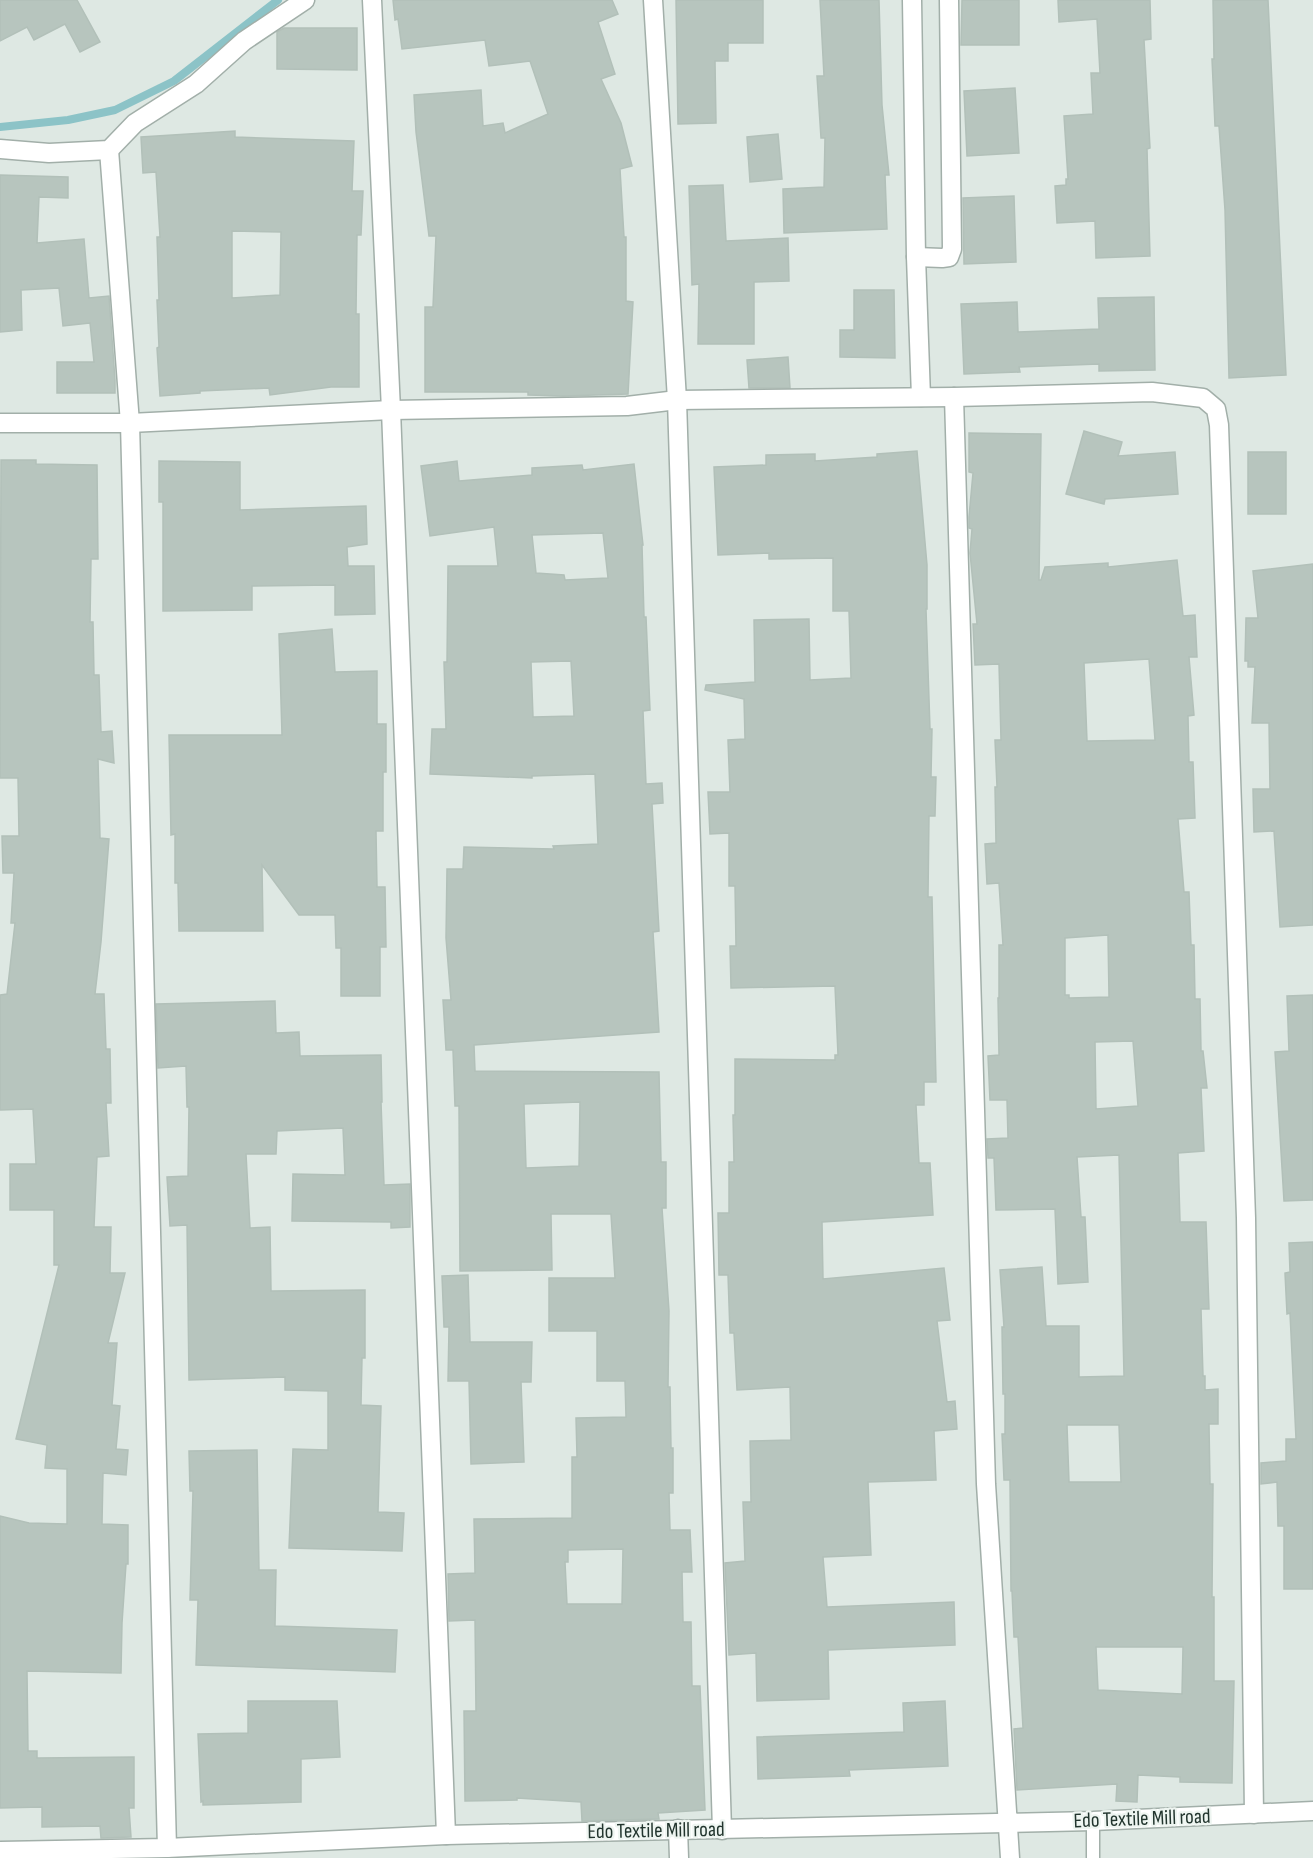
<svg xmlns="http://www.w3.org/2000/svg" width="1313" height="1858" viewBox="0 0 1313 1858" font-family="'Sofia Sans Condensed',sans-serif">
	<style>
		.lines { fill: none; stroke-linecap: round; stroke-linejoin: round }
		.stream { stroke: #8cc3c7; stroke-width: 8 }
		.building { fill: #b7c5be; stroke: #b2c0b9; stroke-width: 1.5; fill-rule: evenodd }
		.service-casing { stroke: #a2afa9; stroke-width: 15 }
		.minor-casing { stroke: #a2afa9; stroke-width: 21 }
		.tertiary-casing { stroke: #a2afa9; stroke-width: 21 }
		.service { stroke: #fff; stroke-width: 12 }
		.minor { stroke: #fff; stroke-width: 18 }
		.tertiary { stroke: #fff; stroke-width: 18 }
		.labels { text-anchor: middle; stroke-width: 4.5; stroke-linejoin: round; paint-order: stroke }
		.street-label { font-size: 21px; fill: #22352e; stroke: #eef5f1 }
	</style>
	<rect width="100%" height="100%" fill="#dee8e3"/>
	<g class="lines">
		<polyline class="stream" points="0,127 68,120 115,110 174,81 278,0"/>
	</g>
	<g class="building">
		<polygon points="0,0 77,0 100,42 80,52 65,24 34,40 27,27 0,41"/>
		<polygon points="393,0 612,0 618,14 598,22 615,74 601,79 621,123 632,166 620,169 624,237 626,237 626,301 633,302 628,394 563,396 528,395 528,392 425,392 425,307 433,307 436,236 429,236 416,132 414,95 481,90 483,126 503,123 505,133 548,114 530,61 489,66 485,40 402,49 398,19 395,20"/>
		<polygon points="676,0 763,0 763,43 728,43 728,61 715,61 716,123 678,124"/>
		<polygon points="820,0 879,0 882,105 889,175 885,175 887,229 784,233 783,189 824,187 825,138 821,138 817,76 824,76"/>
		<polygon points="962,0 1019,0 1019,45 961,45"/>
		<polygon points="1058,0 1150,0 1151,39 1144,40 1150,148 1147,149 1150,256 1096,258 1095,221 1057,223 1055,186 1066,185 1066,179 1068,179 1064,116 1093,114 1091,73 1100,73 1097,19 1059,22"/>
		<polygon points="1213,0 1268,0 1286,375 1229,378 1225,210 1219,126 1215,126 1212,59 1214,59"/>
		<polygon points="284,28 357,28 357,70 277,69 277,32"/>
		<polygon points="1015,88 1019,153 967,156 964,91"/>
		<path d="M235 131V137L354 141 352 191H363L361 235H357L356 314H359V387H331L270 395 269 388 200 391V393L160 396 157 348 159 347 157 300H159L157 237H160L156 172 143 173 141 137ZM232 231 281 232 280 295 232 298Z"/>
		<polygon points="778,134 782,179 750,182 747,137"/>
		<polygon points="0,175 68,177 68,198 39,197 37,243 84,239 89,298 109,296 115,380 115,393 57,393 57,362 94,362 90,323 63,326 59,288 21,290 22,330 0,332"/>
		<polygon points="723,185 726,241 788,238 789,281 754,282 754,344 698,344 699,284 692,285 689,186"/>
		<polygon points="1014,196 1016,262 964,264 963,198"/>
		<polygon points="854,290 894,290 895,358 840,357 840,330 854,330"/>
		<polygon points="1154,297 1155,370 1099,371 1099,364 1019,367 1020,372 964,374 961,304 1017,302 1018,332 1099,329 1098,298"/>
		<polygon points="788,357 790,388 749,388 747,360"/>
		<polygon points="1084,431 1122,442 1118,456 1175,452 1178,494 1105,499 1104,504 1066,494"/>
		<path d="M969 433 1041 434 1039 580H1041L1045 567 1108 563V567L1177 560 1183 616 1195 615 1197 657H1189L1194 715 1188 716 1189 762H1193L1195 818 1178 819 1184 892H1189L1191 945H1194L1195 999H1200L1201 1051H1203L1207 1088H1201L1204 1151 1178 1153 1180 1222H1206L1209 1309H1201L1203 1376H1205V1390L1218 1389V1424H1209L1210 1484H1213L1212 1597H1214V1681H1234L1232 1783 1180 1782V1777L1138 1775 1137 1802 1116 1801 1117 1784 1017 1790 1014 1729 1023 1728 1018 1637H1014L1012 1591H1011L1010 1480H1004L1002 1434H1005V1394H1003L1002 1327H1004L1000 1270 1042 1267 1046 1326H1079V1377L1124 1376 1119 1155 1077 1157 1081 1217H1085L1088 1282 1058 1284 1055 1209 996 1210 994 1158H988L987 1139 1008 1138 1007 1100H990L988 1056 999 1055 998 998H999V945H1003L999 883 987 884 985 844 996 843 995 787H997L995 740H1001L999 664 975 665 973 624H977L970 553 972 529 969 528V517L973 473 969 472ZM1149 659 1155 740 1087 741 1084 663ZM1108 935 1109 997 1069 998V995H1065V938ZM1133 1041 1138 1106 1096 1109 1095 1042ZM1067 1425H1119L1121 1482H1069ZM1096 1647H1183L1182 1694 1098 1690Z"/>
		<polygon points="917,451 927,565 927,609 926,609 930,729 932,729 931,777 936,777 935,816 929,816 928,897 932,897 936,1082 924,1082 924,1105 916,1105 919,1163 930,1163 933,1215 822,1222 823,1279 944,1268 950,1320 937,1321 947,1402 955,1401 957,1429 934,1431 936,1480 868,1482 871,1555 823,1557 827,1607 954,1602 955,1645 828,1650 829,1699 757,1701 756,1653 729,1655 725,1563 745,1561 743,1502 751,1502 750,1441 791,1440 790,1387 737,1390 734,1333 730,1333 728,1275 719,1275 718,1213 729,1213 729,1162 734,1162 733,1115 735,1115 735,1059 835,1060 835,1055 838,1055 835,986 731,988 730,946 736,946 735,886 729,886 729,833 710,834 708,792 730,792 728,740 745,739 744,699 705,690 706,685 755,682 754,620 809,619 810,680 851,678 849,611 833,611 833,558 769,559 769,553 718,555 714,467 766,465 766,455 815,454 815,461 877,457 877,454"/>
		<rect x="1248" y="452" width="38" height="62"/>
		<polygon points="1,460 36,460 36,464 97,465 98,559 91,559 90,622 93,622 94,675 99,675 101,732 112,731 114,763 98,759 100,838 109,839 101,942 95,994 104,994 106,1049 110,1049 111,1103 106,1103 109,1156 97,1157 94,1227 111,1227 110,1273 125,1273 108,1343 117,1343 112,1405 120,1406 116,1449 128,1450 126,1475 103,1473 102,1524 128,1525 128,1564 126,1564 122,1623 121,1673 27,1671 28,1751 37,1751 37,1758 134,1757 134,1808 129,1808 131,1837 101,1838 100,1826 42,1827 42,1807 0,1808 0,1516 29,1523 67,1524 67,1469 45,1468 47,1445 16,1439 59,1265 54,1265 54,1210 10,1210 10,1164 36,1164 33,1109 0,1110 0,995 7,994 15,923 11,923 14,873 3,873 2,836 19,836 18,778 0,778"/>
		<polygon points="159,461 240,462 240,510 366,506 367,544 347,547 348,566 374,566 375,614 335,615 335,585 252,586 252,610 163,611 163,502 159,502"/>
		<path d="M457 461 459 481 532 475V468L582 465 583 470 634 464 643 545H642L644 617H646L650 710 643 711 646 784 662 783 663 803 652 804 659 931 653 932 659 1032 474 1045 475 1071 659 1072 661 1162H666V1208H662L669 1311 668 1387H670L671 1448H673V1493H669L670 1530H690L692 1572H682L683 1622H691L692 1686H700L705 1810 658 1813 659 1819 582 1821 581 1802 517 1798V1800L465 1801 464 1711H476L475 1620 449 1621 448 1574 475 1573 474 1519 572 1518V1457H577L576 1418 626 1417 625 1381H597V1331H549V1278H615L611 1214H551L552 1270 460 1271 459 1106H455L453 1050H446L443 1000H451L446 938 447 869H463L464 847 554 849 553 846 598 844 595 774 532 776V778L430 774 432 729H446L444 662H447L448 566H498L494 527 430 536 421 466ZM603 533 608 578 565 580 564 575 536 573 532 535ZM571 661 574 716 533 717 531 662ZM580 1102 579 1166 526 1168 524 1104ZM623 1549 622 1604H567L565 1562H568V1550Z"/>
		<polygon points="1313,564 1313,925 1280,927 1274,831 1254,832 1253,789 1270,789 1269,723 1252,723 1255,667 1248,667 1248,661 1245,661 1246,618 1258,618 1253,571"/>
		<polygon points="332,629 335,672 377,671 377,724 386,724 386,772 383,772 383,831 376,831 377,887 385,887 386,947 380,947 380,996 341,996 341,948 336,948 335,915 299,915 262,865 263,931 179,931 178,883 175,883 175,834 171,835 169,735 282,735 279,634"/>
		<polygon points="1313,995 1313,1200 1284,1201 1275,1052 1289,1051 1287,996"/>
		<polygon points="275,1001 276,1033 299,1032 300,1056 381,1055 382,1102 381,1102 384,1185 410,1184 410,1227 391,1228 391,1222 292,1221 293,1174 345,1175 343,1128 277,1131 276,1154 246,1154 250,1228 270,1227 271,1291 365,1290 365,1358 362,1358 361,1405 381,1406 378,1512 404,1513 402,1551 289,1548 293,1449 328,1450 328,1391 285,1390 285,1377 189,1380 187,1225 170,1226 167,1177 188,1176 189,1107 187,1107 186,1066 158,1068 156,1004"/>
		<polygon points="1313,1242 1313,1589 1284,1589 1284,1526 1278,1526 1277,1482 1261,1484 1261,1463 1286,1461 1286,1439 1296,1439 1290,1313 1287,1314 1285,1273 1290,1272 1289,1243"/>
		<polygon points="468,1275 470,1342 532,1342 531,1382 521,1382 524,1462 471,1464 469,1381 448,1381 449,1327 444,1327 442,1276"/>
		<polygon points="257,1450 259,1570 276,1570 275,1626 397,1630 395,1672 196,1665 198,1600 190,1600 193,1491 190,1491 189,1451"/>
		<polygon points="248,1701 337,1701 340,1757 301,1759 301,1802 203,1805 203,1801 201,1802 198,1734 248,1733"/>
		<polygon points="945,1701 948,1766 849,1770 850,1776 758,1779 757,1737 904,1732 903,1703"/>
	</g>
	<g class="lines">
		<defs>
			<polyline id="service" points="1093,1821 1093,1858"/>
			<g id="minor">
				<polyline points="372,0 391,410 446,1835"/>
				<polyline points="653,0 677,400 722,1830"/>
				<polyline points="912,0 916,257 921,397"/>
				<polyline points="0,149 49,153 109,150 135,123 196,84 244,41 305,0"/>
				<polyline points="109,150 130,423 167,1848"/>
				<polyline points="916,257 942,258 949,257 952,249 949,0"/>
				<polyline points="954,397 986,1484 1010,1858"/>
				<polyline points="0,423 130,423 391,410 627,406 677,400 954,397 1152,392 1203,398 1216,409 1219,425 1246,1218 1254,1814"/>
				<polyline points="678,1829 679,1858"/>
			</g>
			<polyline id="tertiary" points="0,1851 167,1848 446,1835 1093,1821 1313,1811"/>
		</defs>
		<use href="#service" class="service-casing"/>
		<use href="#minor" class="minor-casing"/>
		<use href="#tertiary" class="tertiary-casing"/>
		<use href="#service" class="service"/>
		<use href="#minor" class="minor"/>
		<use href="#tertiary" class="tertiary"/>
	</g>
	<g class="labels">
		<g class="street-label">
			<text transform="translate(1142 1818) rotate(-2)" y="7">Edo Textile Mill road</text>
			<text transform="translate(656 1830) rotate(-1)" y="7">Edo Textile Mill road</text>
		</g>
	</g>
</svg>
